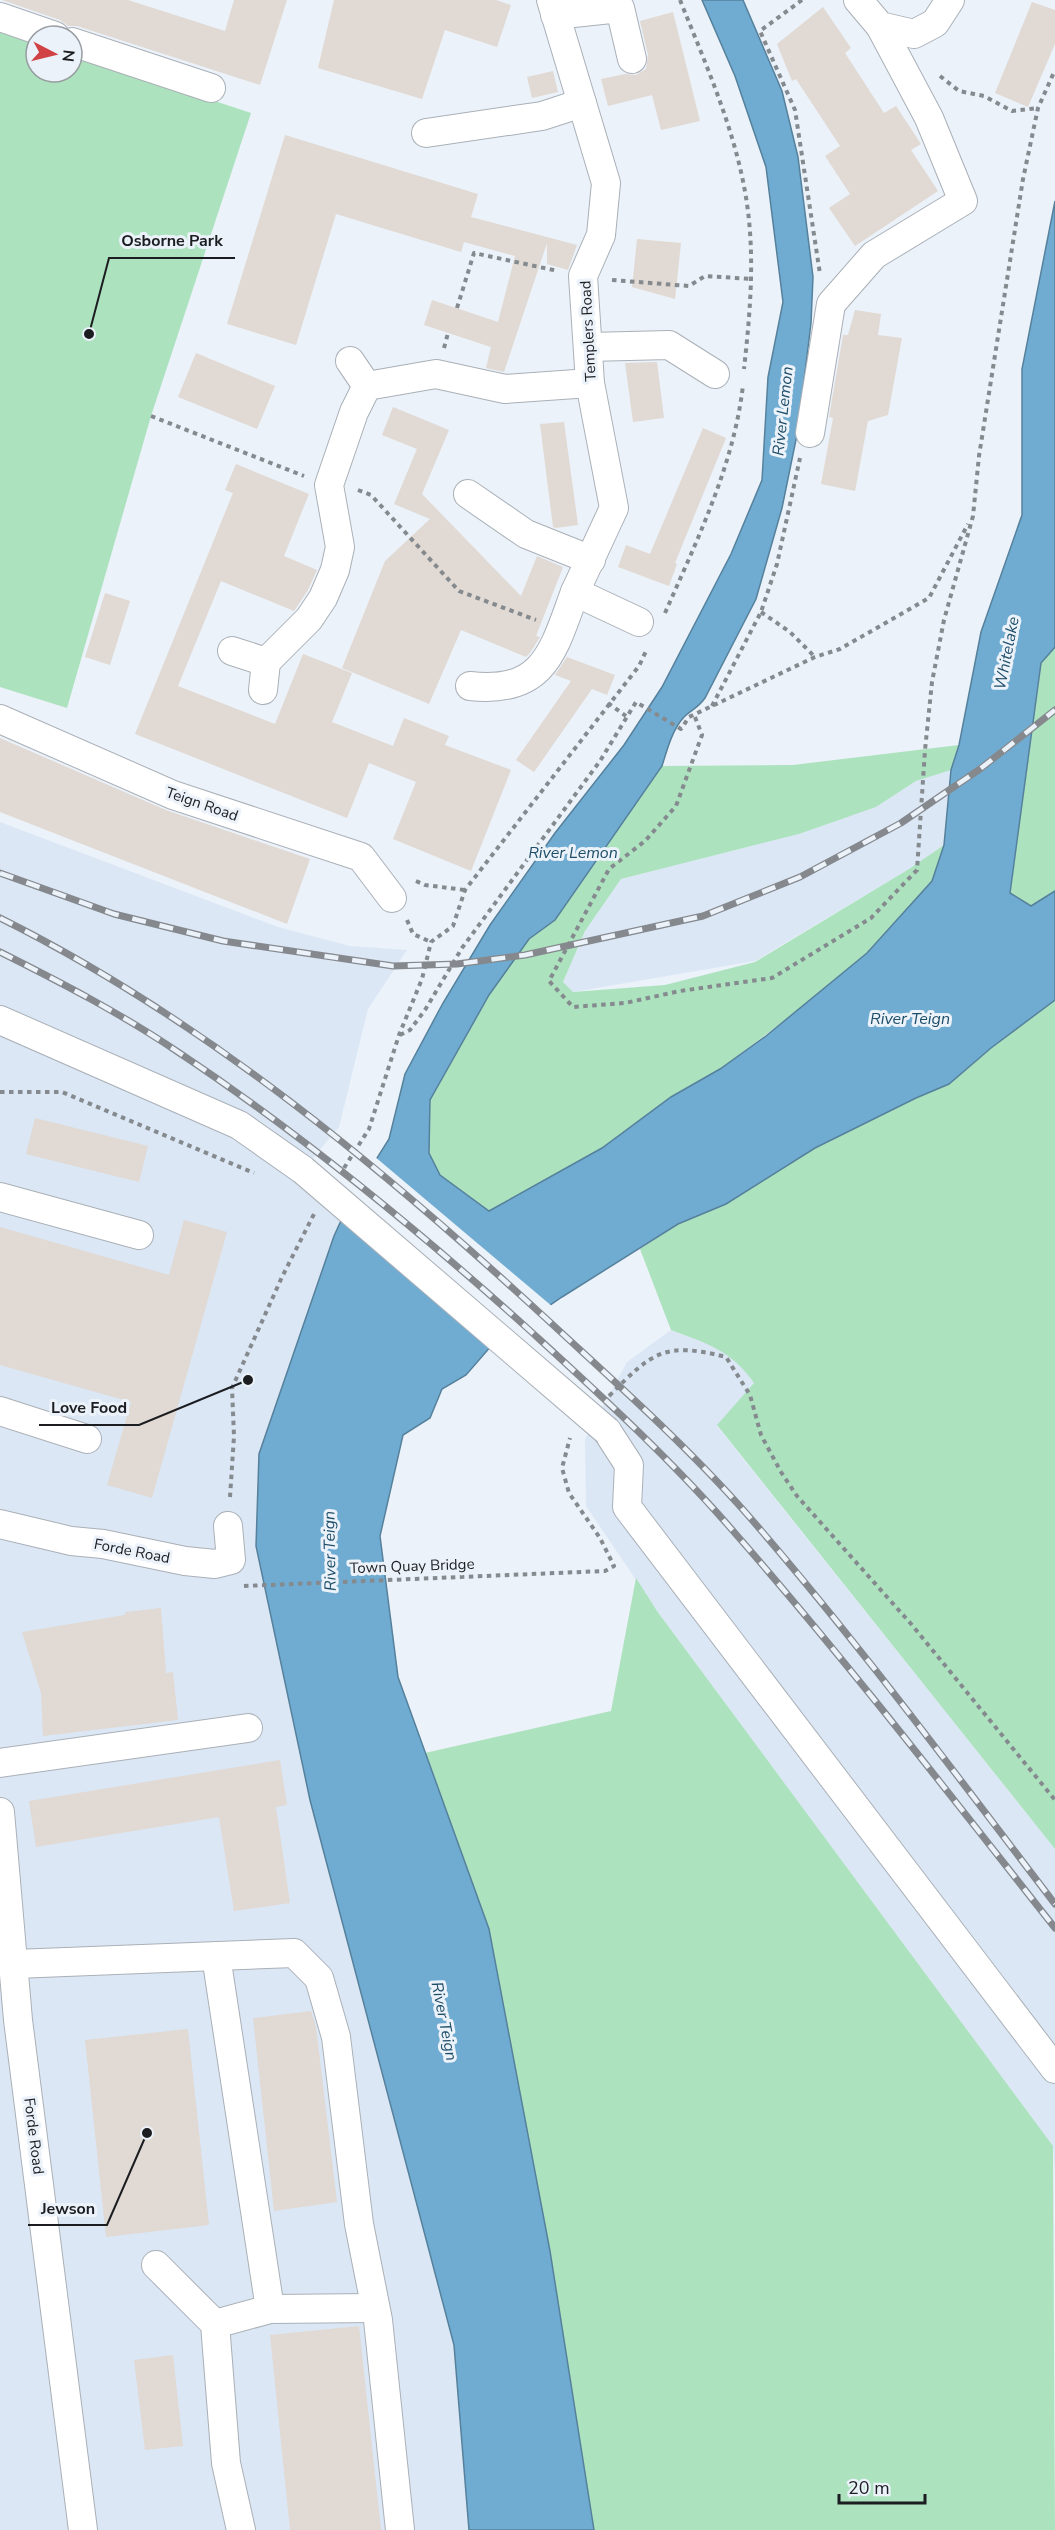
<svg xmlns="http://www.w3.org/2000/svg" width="1055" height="2530" viewBox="0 0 1055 2530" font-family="'Nunito Sans',sans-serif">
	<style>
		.built { fill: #dbe7f5 }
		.green { fill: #ace2be }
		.water { fill: #70acd1; stroke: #56819c; stroke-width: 1.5 }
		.pier { fill: #ebf2f9 }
		.building { fill: #e1d9d3 }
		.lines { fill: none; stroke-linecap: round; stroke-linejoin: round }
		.minor-casing { stroke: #aab0b7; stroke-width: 30 }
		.path { stroke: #858a8f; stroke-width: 4; stroke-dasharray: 4.5 4.5; stroke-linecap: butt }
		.minor { stroke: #fff; stroke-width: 28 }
		.rail-casing { stroke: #85898e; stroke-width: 7 }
		.rail { stroke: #ebf2f9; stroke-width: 4.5; stroke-dasharray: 14; stroke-linecap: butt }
		.minor-bridge-casing { stroke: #aab0b7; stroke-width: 30; stroke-linecap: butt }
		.minor-bridge { stroke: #fff; stroke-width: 28 }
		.labels { text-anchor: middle; stroke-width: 6; stroke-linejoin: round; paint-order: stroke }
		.street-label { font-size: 15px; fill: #1b1d20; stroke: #ebf2f9 }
		.water-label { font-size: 16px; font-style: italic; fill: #1e4d68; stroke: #ebf2f9 }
		.leader { fill: none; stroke: #1b1d20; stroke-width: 2 }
		.callout-dot { fill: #1b1d20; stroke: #ebf2f9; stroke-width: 2 }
		.callout-label { font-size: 16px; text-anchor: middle; font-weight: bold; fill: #1b1d20; stroke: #ebf2f9; stroke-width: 6; stroke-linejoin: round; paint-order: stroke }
	</style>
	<rect width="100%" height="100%" fill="#ebf2f9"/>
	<g class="built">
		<polygon points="951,770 944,845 909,869 755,961 573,992 563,982 585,931 621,879 799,834 876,807 916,781"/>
		<polygon points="0,822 278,927 350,946 407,950 368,1009 339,1127 307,1165 350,1201 334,1236 319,1283 256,1546 310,1800 454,2345 469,2530 0,2530"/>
		<polygon points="671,1330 722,1349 742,1365 754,1383 717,1426 1055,1849 1055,2173 1053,2146 657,1611 586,1506 585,1439 627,1362"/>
	</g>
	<g class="green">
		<polygon points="0,30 36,42 36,72 72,72 72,54 251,113 151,416 67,708 0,687"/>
		<polygon points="1055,647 1055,891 1031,906 1010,894 1041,663"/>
		<polygon points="959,745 951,770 916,781 876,807 799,834 621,879 585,931 563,982 573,992 665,985 755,962 909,869 944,845 932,881 867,953 832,985 720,1069 671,1097 602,1148 489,1211 440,1175 429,1153 430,1100 489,995 529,939 555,920 662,766 793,765"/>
		<path d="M1055 1000V1849L717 1425 754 1383C731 1350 708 1344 671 1330L640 1249 678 1224 726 1204 815 1148 916 1098 949 1084 991 1048Z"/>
		<polygon points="636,1578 657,1611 1053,2146 1055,2530 594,2530 550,2251 489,1929 425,1753 611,1711"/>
	</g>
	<path class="water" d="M702 0H743L782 91 798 157 813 277 811 323 798 430 782 508 756 599 705 698C698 708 691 710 684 717 672 730 667 750 662 766L555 920 529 939 489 995 430 1100 429 1153 440 1175 489 1211 602 1148 671 1097 720 1069 766 1036 867 953 932 881 944 845 951 770 959 745 981 632 1022 515V369L1055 201V647L1041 663 1010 893 1031 906 1055 891V1000L991 1048 949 1084 916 1098 815 1148 726 1204 678 1224 562 1297 492 1345 466 1375 442 1389 430 1418 403 1435 380 1536 398 1677 489 1929 550 2251 594 2530H469L454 2345 310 1800 256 1546 259 1454 334 1236 350 1201 389 1139 405 1074 443 1003 490 925 555 833 624 745 662 687 731 554 762 480 768 377 783 302 766 167 735 76Z"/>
	<polygon class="pier" points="374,1156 553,1307 493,1347 347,1200"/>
	<g class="building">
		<polygon points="2,0 128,0 225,31 234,0 287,0 260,85 77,26 68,26 60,20"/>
		<polygon points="334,0 496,0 511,5 497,47 445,30 422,99 318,68"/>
		<polygon points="1032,2 1055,10 1055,44 1028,107 995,93"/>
		<polygon points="823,7 851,48 845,53 884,113 896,106 921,144 911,150 938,191 855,246 829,208 850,194 825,156 840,146 796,79 792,81 777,44"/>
		<polygon points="673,12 700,121 661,130 652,95 608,106 601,79 625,74 636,75 646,69 648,55 640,21"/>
		<polygon points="553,71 558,92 532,98 527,77"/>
		<polygon points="285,135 478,194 471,217 577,245 568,270 547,264 547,243 504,372 486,368 491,347 424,325 432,300 498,322 515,256 464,242 461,252 336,214 296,345 227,324"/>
		<polygon points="637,239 681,243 675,299 632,287"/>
		<polygon points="855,310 881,314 878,335 902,338 888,415 868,421 855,491 821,484 833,418 829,417 843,335 848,335"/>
		<polygon points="196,353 275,386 257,429 178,397"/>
		<polygon points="657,362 664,418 633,422 625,363"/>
		<polygon points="393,407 449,430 422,494 521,596 537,556 563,567 536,636 540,637 530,653 526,657 461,630 429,704 342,668 385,561 430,519 394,504 417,449 382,435"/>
		<polygon points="564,422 578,525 556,528 553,527 540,424"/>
		<polygon points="703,428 726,438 675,563 677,564 669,586 618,567 626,545 650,554"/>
		<polygon points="236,464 309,494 284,556 317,570 308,590 294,611 221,581 178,686 275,724 303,654 352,673 332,722 393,746 404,718 449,736 445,745 511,770 471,871 393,839 416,782 369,763 347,818 135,734 233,493 225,490"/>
		<polygon points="105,593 130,601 110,665 85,657"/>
		<polygon points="567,657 615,675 607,695 592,689 534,772 516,760 571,681 555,675"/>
		<polygon points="0,738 166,810 310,859 287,924 0,812"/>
		<polygon points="35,1118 148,1146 139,1182 26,1154"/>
		<polygon points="184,1220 227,1232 152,1498 107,1485 131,1402 0,1365 0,1227 169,1275"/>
		<polygon points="161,1608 166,1673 173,1672 178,1720 43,1736 41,1693 22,1632 125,1615 125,1612"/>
		<polygon points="280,1760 287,1805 276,1807 290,1903 234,1911 219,1817 36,1847 29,1801"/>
		<polygon points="311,2011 316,2027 337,2202 274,2211 253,2018"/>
		<polygon points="188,2029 209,2225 106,2237 85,2040"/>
		<polygon points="359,2326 381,2530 290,2530 270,2335"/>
		<polygon points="173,2355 183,2446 145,2450 134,2360"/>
	</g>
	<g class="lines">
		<defs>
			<g id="minor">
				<polyline points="551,0 606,183 601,235 583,276 590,383 614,508 575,592 639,622"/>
				<polyline points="858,0 880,26 914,34 935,23 950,0"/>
				<polyline points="555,15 620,8 632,59"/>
				<polyline points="0,17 55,36"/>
				<polyline points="72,42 211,88"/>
				<polyline points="426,133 542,116 582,103"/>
				<polyline points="588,347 669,345 715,374"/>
				<polyline points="350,361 367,386"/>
				<polyline points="810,433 831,304 874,255 963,201 929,118 880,26"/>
				<polyline points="468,494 526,534 591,560"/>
				<polyline points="232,651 266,662 263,690"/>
				<polyline points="266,662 309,619 323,598 335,570 340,547 329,485 354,412 367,386 436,374 505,389 590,383"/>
				<path d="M470 686C545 694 553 651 575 592"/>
				<polyline points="0,719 173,795 361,857 392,898"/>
				<polyline points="0,1020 239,1125 303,1170"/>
				<polyline points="0,1197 139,1235"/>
				<polyline points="0,1411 87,1439"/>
				<polyline points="607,1431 629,1465 627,1507 1055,2069"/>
				<polyline points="0,1524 71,1541 103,1544 185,1561 215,1564 231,1560 228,1526"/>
				<polyline points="0,1763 248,1728"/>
				<polyline points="0,1812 18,2020 83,2530"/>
				<polyline points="15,1964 294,1953 319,1978 336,2037 359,2224 378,2320 400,2530"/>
				<polyline points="156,2265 215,2324 226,2463 241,2530"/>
				<polyline points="270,2309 375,2308"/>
				<polyline points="215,2324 270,2309 216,1956"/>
			</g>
		</defs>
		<use href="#minor" class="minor-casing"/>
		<g class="path">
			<path d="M680 0C706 65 737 134 747 204 755 259 750 314 744 369"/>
			<polyline points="802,0 760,31 795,110 820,274"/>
			<polyline points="940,76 959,91 984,96 1012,111 1038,108"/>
			<polyline points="612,280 689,286 705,276 752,279"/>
			<polyline points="457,308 474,253 558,271"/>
			<polyline points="444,348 448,333"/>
			<polyline points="151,416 304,476"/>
			<polyline points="358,490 371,495 459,591 536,620"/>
			<polyline points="761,612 790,632 815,657"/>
			<path d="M665 613C697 540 734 465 743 385"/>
			<polyline points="608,703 626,716"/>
			<polyline points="712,706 761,612 777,564 800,458"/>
			<polyline points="695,717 702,735 676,806 645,841 609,869 549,981 573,1007 625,1003 680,991 772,978 871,918 917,870 925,750 932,682 944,620 973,516 979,456 1023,179 1038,108 1055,70"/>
			<polyline points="416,881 425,885 465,890"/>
			<polyline points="407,920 413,934 431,942"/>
			<polyline points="400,1035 410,1030 425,1010 462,948 600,761 636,702 681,729 689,717 815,657 840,649 929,598 968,524"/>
			<polyline points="0,1092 62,1092 254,1173"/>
			<polyline points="344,1168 369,1129 399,1035 422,979 431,942 453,926 465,890 639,666 647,649"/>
			<path d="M609 1396C652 1353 663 1341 726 1357L750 1395 761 1435 781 1472 797 1496 912 1625 1055 1800"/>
			<polyline points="230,1497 234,1436 232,1388 282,1277 314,1214"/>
			<polyline points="244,1586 605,1571 614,1566 600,1538 569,1493 562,1468 570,1438"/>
		</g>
		<use href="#minor" class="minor"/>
		<defs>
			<g id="rail">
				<polyline points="0,873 114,914 223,941 393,966 457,964 525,955 703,916 800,877 901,823 980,769 1055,710"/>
				<path d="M0 918C205 1020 385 1170 552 1324 618 1385 687 1446 746 1513 855 1638 954 1772 1055 1904"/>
				<path d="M0 952C60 982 122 1014 178 1052 301 1134 417 1229 526 1327 598 1393 670 1458 734 1532 846 1660 950 1795 1055 1928"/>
			</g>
		</defs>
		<use href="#rail" class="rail-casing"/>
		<use href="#rail" class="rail"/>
		<defs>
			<polyline id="minor-bridge" points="303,1170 607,1431"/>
		</defs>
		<use href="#minor-bridge" class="minor-bridge-casing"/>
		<use href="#minor-bridge" class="minor-bridge"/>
	</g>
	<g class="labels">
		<g class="street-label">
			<text transform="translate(588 331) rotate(-93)" y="5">Templers Road</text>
			<text transform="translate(202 804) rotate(19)" y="5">Teign Road</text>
			<text transform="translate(132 1551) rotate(11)" y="5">Forde Road</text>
			<text transform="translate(412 1566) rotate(-2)" y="5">Town Quay Bridge</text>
			<text transform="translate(34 2136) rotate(83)" y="5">Forde Road</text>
		</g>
		<g class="water-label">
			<text transform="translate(782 411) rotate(-84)" y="6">River Lemon</text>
			<text transform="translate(1006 653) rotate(-79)" y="6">Whitelake</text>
			<text x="573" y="858">River Lemon</text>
			<text x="910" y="1024">River Teign</text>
			<text transform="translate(329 1551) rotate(-91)" y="6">River Teign</text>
			<text transform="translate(445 2021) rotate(79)" y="6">River Teign</text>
		</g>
	</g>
	<path class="leader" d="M89 334L109 258H235M248 1380L139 1425H39M147 2133L107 2225H28"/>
	<g class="callout-dot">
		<circle cx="89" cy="334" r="6"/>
		<circle cx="248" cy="1380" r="6"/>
		<circle cx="147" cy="2133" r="6"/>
	</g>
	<g class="callout-label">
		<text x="172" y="246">Osborne Park</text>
		<text x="89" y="1413">Love Food</text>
		<text x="68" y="2214">Jewson</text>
	</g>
	<g transform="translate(54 54) rotate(97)"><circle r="28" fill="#ebf2f9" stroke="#989da2" stroke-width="1.5"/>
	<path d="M0-4.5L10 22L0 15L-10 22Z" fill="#d14245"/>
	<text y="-9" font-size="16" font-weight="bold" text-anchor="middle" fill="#1b1d20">N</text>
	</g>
	<path d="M839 2494v9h86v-9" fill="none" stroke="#1b1d20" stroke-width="3"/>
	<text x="848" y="2494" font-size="18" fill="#1b1d20" stroke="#ebf2f9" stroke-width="4.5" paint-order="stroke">20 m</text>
</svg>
